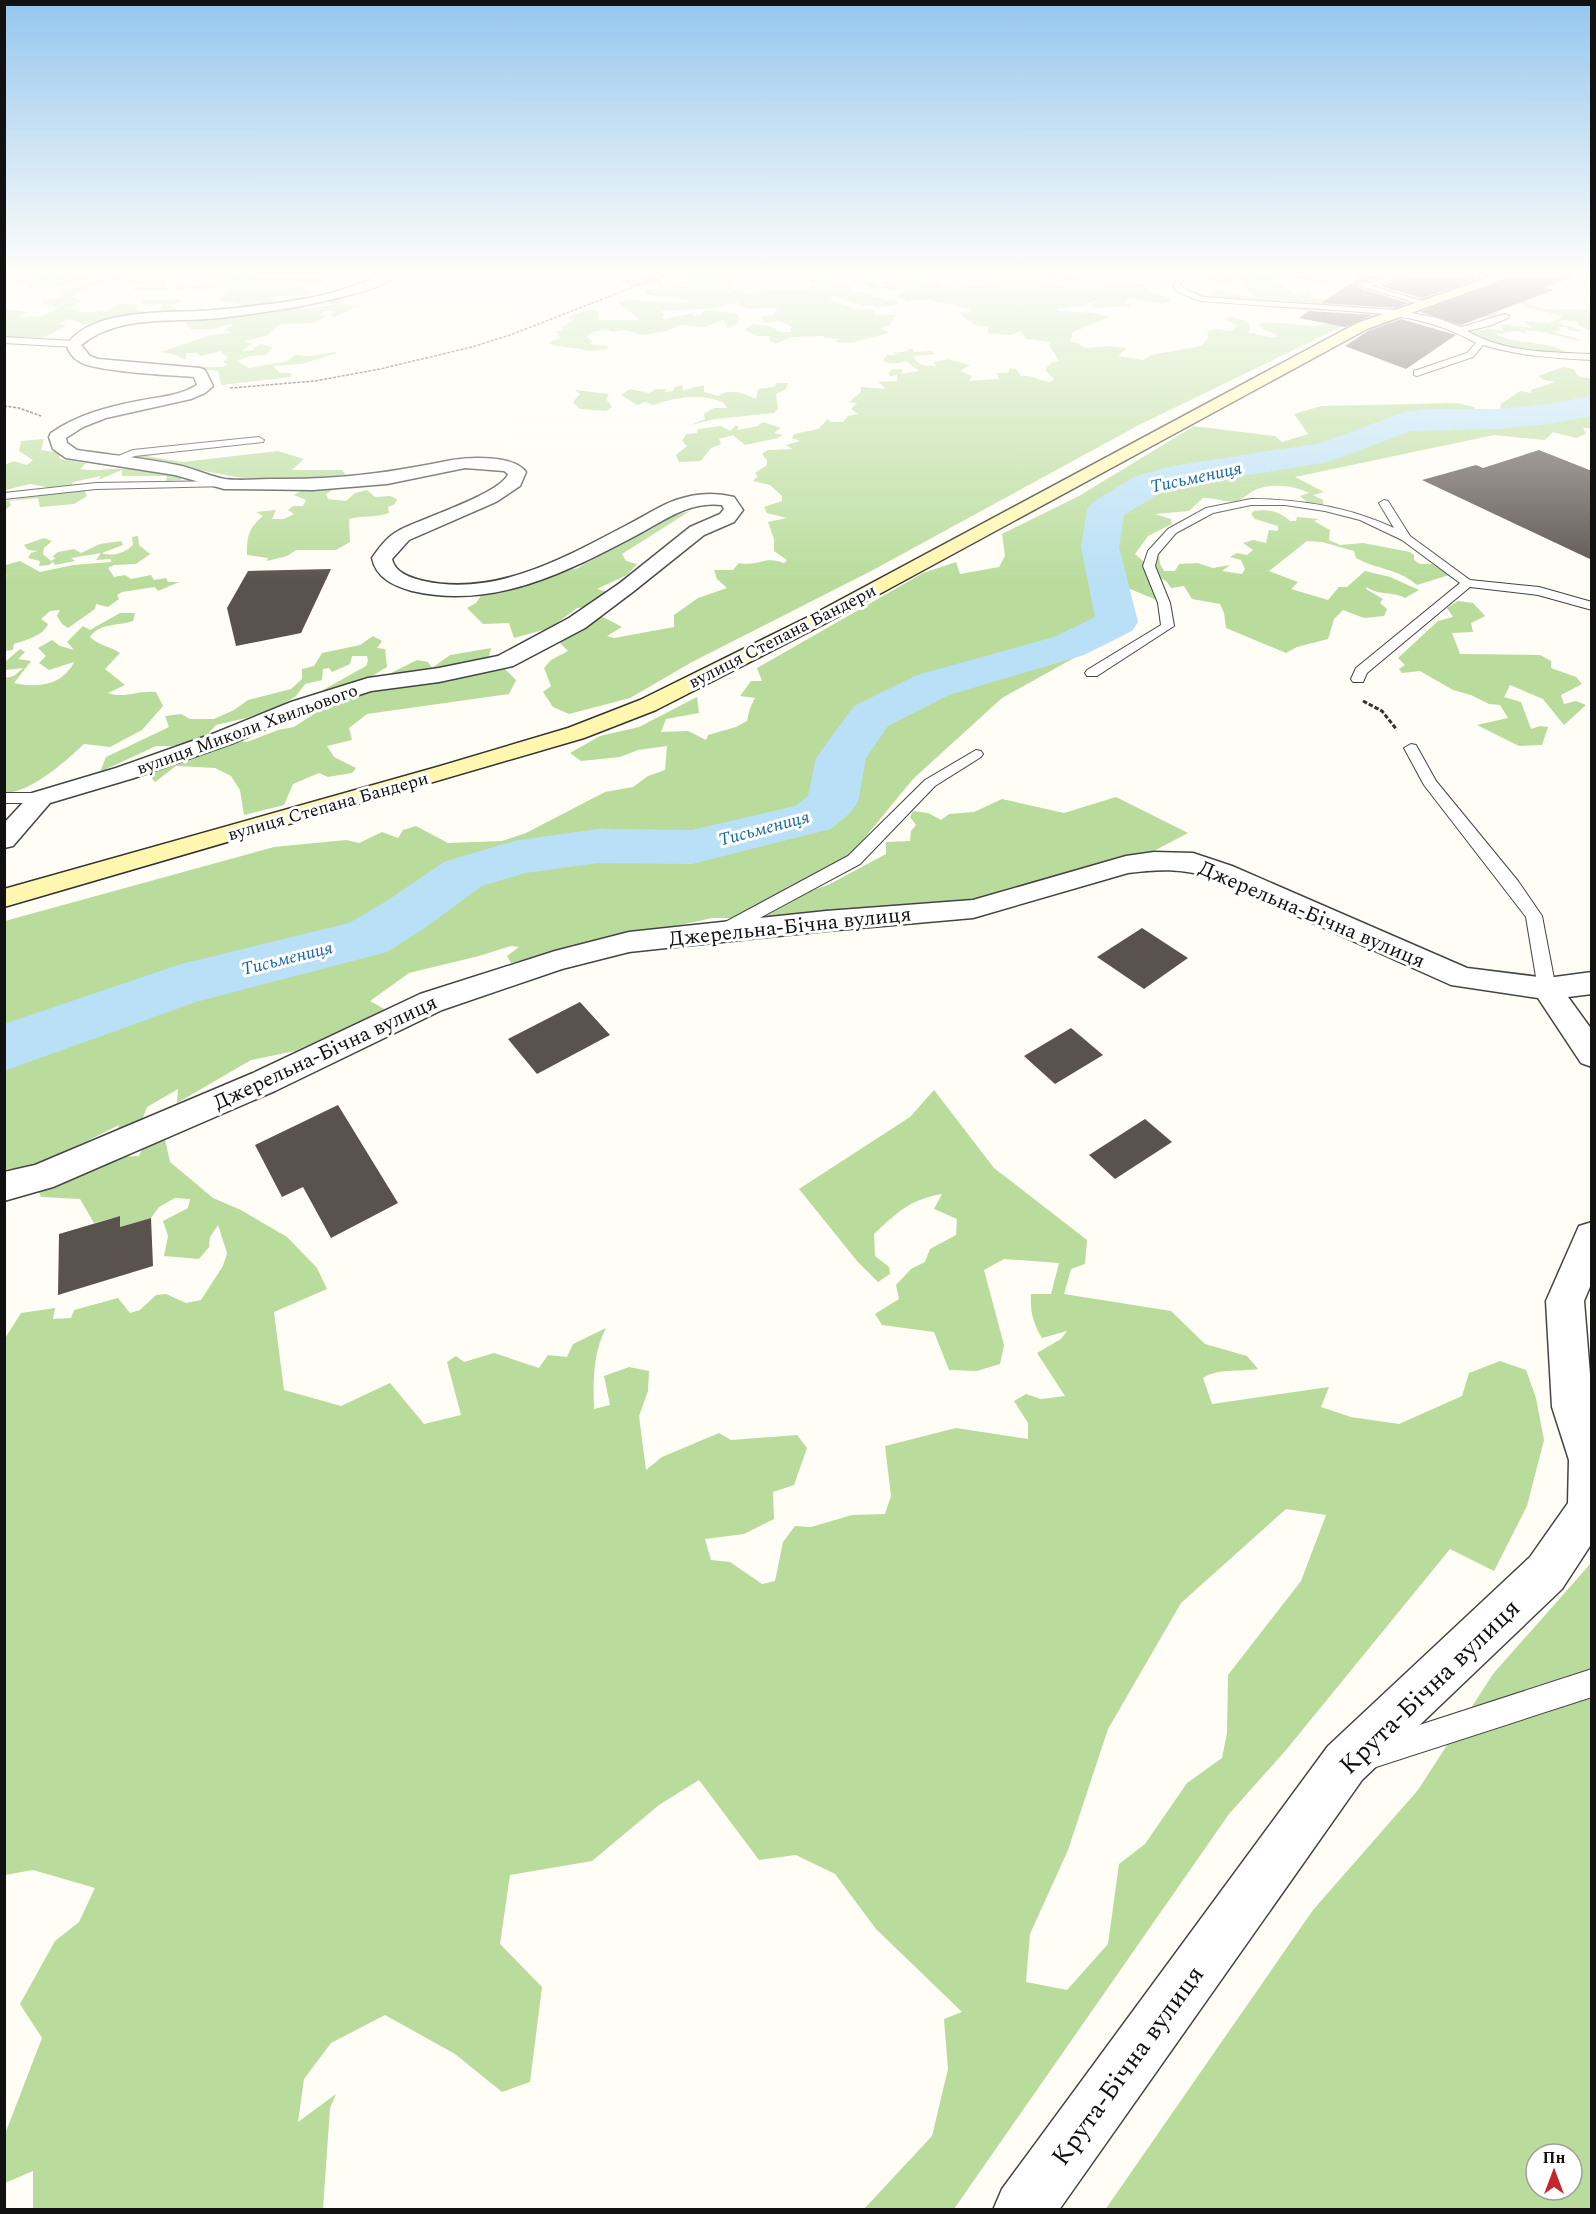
<svg xmlns="http://www.w3.org/2000/svg" width="1596" height="2214" viewBox="0 0 1596 2214" font-family="Spectral,serif">
	<style>
		.forest { fill: #b9dc9c; fill-rule: evenodd }
		.lines { fill: none; stroke-linecap: round; stroke-linejoin: round }
		.river { fill: #b9e0f7; fill-rule: evenodd }
		.building { fill: #5a524d }
		.service-casing { stroke: #444; stroke-width: 2 }
		.minor-casing { stroke: #444; stroke-width: 3 }
		.secondary-casing { stroke: #333; stroke-width: 3 }
		.path-far1 { stroke: #333; stroke-width: 1.5; stroke-dasharray: 3 1.5; stroke-linecap: butt }
		.path { stroke: #333; stroke-width: 3; stroke-dasharray: 4.5 2; stroke-linecap: butt }
		.service { fill: #fff; fill-rule: evenodd }
		.minor { fill: #fff; fill-rule: evenodd }
		.secondary { fill: #fff6b0; fill-rule: evenodd }
		.labels { text-anchor: middle; stroke-width: 6; stroke-linejoin: round; paint-order: stroke }
		.far-water-label { font-size: 18px; font-style: italic; fill: #1768a6; stroke: #fff }
		.far-street-label { font-size: 18px; fill: #111; stroke: #fff }
		.street-label { font-size: 21px; fill: #111; stroke: #fff }
		.near-street-label { font-size: 26px; fill: #111; stroke: #fff }
	</style>
	<rect width="100%" height="100%" fill="#fffdf5"/>
	<g class="forest">
		<path d="M23 272H102L98 274 101 276 85 280 91 282 127 273 128 276 117 282 113 280 97 283 87 292 77 293 71 297 81 301 71 307V309L81 312 108 311C116 302 127 303 138 305L136 309 145 311 144 313 160 312 162 304 147 306 142 303V301L178 299 181 301 171 306 176 309 177 313 137 316 84 324 68 319 59 324 67 326 45 337 5 338 4 309 27 312 18 317C32 319 49 315 59 307L41 304 43 301 66 296 60 292 74 284 30 289 24 284 11 285 32 277 25 276Z"/>
		<polygon points="203,272 220,273 357,272 322,275 320,278 327,279 320,283 292,283 311,292 310,295 279,296 268,299 277,299 279,302 248,306 218,300 225,294 222,288 133,291 135,288 155,285 125,283 131,279 190,276 167,282 171,283 165,287 171,289 177,285 192,287 215,282 210,280 213,276 203,279 205,275 199,275"/>
		<path d="M650 272H740L732 289 742 290 746 294 768 289H809L812 283 820 282 801 281 799 278H826V280L841 282 852 288 849 292 873 294 874 297H882V300L899 301 897 304 876 308 870 305 863 306 833 296 830 300 858 310 874 309 873 314 895 315 890 325 879 328 889 333 850 343 835 342 839 339 824 338 823 336 792 337 776 344 769 340 770 336H756L745 330 752 324 770 326 781 332H791V326L779 321 766 323 762 320 763 316 773 315 778 308C764 305 749 314 737 304L741 301 716 308 661 311 664 314 662 319 695 313 693 316 702 315V312L709 310 737 314 740 319 737 324 728 328 724 323 726 319 705 327 679 325 667 331 642 335 624 330 612 332 608 330 596 331 586 337 593 341 589 344 608 346 607 349 593 351 552 345 549 342 560 338 556 331H563V327L573 320 566 318 587 310H599L598 320H640L617 302C642 297 666 305 691 302 679 296 661 296 647 295L645 291 662 286 654 283 639 287 620 282 619 280 645 276 689 282 683 278Z"/>
		<polygon points="1045,272 1093,272 1095,277 1107,280 1080,276 1081,278 1064,281 1060,278 1048,280"/>
		<path d="M1315 272 1306 276 1326 281 1329 284 1281 275 1276 282 1294 293 1311 291 1310 298 1330 300 1344 306 1211 299 1194 292V291L1199 290 1198 293 1209 296V292C1224 287 1240 297 1256 297L1241 283 1234 280 1220 285 1209 279 1187 276 1186 273Z"/>
		<path d="M871 277H876L877 281 883 283C906 270 939 288 963 289L966 285C976 284 985 288 995 284L991 279H1037L1054 285 1084 290 1085 287 1105 288V285L1143 284 1152 293 1169 297 1170 302 1162 304 1128 298 1124 303 1133 306 1096 308 1092 304 1098 302 1094 301 1079 307 1058 308 1056 311 1095 313 1110 317 1073 332 1070 342 1077 343 1085 348 1110 346 1127 348 1118 356 1143 360 1151 355 1201 346 1208 338 1207 331 1216 329 1232 331 1237 325 1224 319 1232 317 1247 321 1250 328 1248 333C1258 333 1268 339 1278 337L1274 333 1263 330 1259 324C1281 318 1318 334 1335 320L1351 322 1137 426 873 570 692 662 630 698 569 714 553 707 543 692 551 686 544 668 551 660 568 651 556 639 592 620 603 617 622 627 607 636 614 638 674 627V615L698 598 727 588 717 579 714 570H733L739 563C760 567 763 555 784 563L787 560 774 551V539L768 522 787 518 767 513 764 507 782 501V496L770 485 753 481 758 476 755 473 767 465V460L762 454 768 450 792 449 786 445 800 441 792 438 794 434 818 429 828 419 831 422H843L848 416 858 414 851 409 857 403 849 402 861 392V387L886 389 878 382 897 381V375L891 376 888 374 892 369H903L901 374 919 371 906 361 893 364 883 361 887 355H896L893 353 908 351V349H913V352L932 351 934 354 913 356C917 365 927 367 936 366L934 362 948 359 970 365 960 371 972 376 969 381 999 379 997 373H1008L1010 368 1016 369 1021 376C1030 374 1039 381 1050 382L1054 379 1046 371C1047 364 1052 362 1059 361L1050 346V342L1026 339 1021 331 1011 335 988 333V327L974 325 959 313 971 311 970 309 925 299 906 301 899 298 897 294 904 290 869 288 863 282Z"/>
		<path d="M1488 292C1499 294 1515 295 1525 300 1529 303 1531 306 1536 307 1554 311 1573 308 1591 310V330H1588L1577 324 1578 322 1563 320 1558 323 1581 330 1580 332 1568 330 1566 327H1558L1560 330 1553 332 1586 341C1565 341 1547 329 1525 331L1527 334 1518 331 1495 334C1517 345 1545 340 1566 352L1560 354C1525 351 1498 347 1466 331L1490 329 1504 331 1499 324 1532 328 1523 321 1549 323 1563 316 1529 308 1521 302 1495 311 1497 317 1475 318 1429 307 1465 297 1466 293Z"/>
		<polygon points="333,298 345,299 340,304 362,305 334,317 331,315 334,311 323,311 321,315 327,316 314,323 280,324 266,336 245,341 252,344 241,351 254,350 254,348 261,344 273,347 266,355 250,356 237,361 249,368 288,361 295,355 311,356 334,352 337,353 302,364 273,366 280,373 291,373 291,377 221,385 218,371 190,367 223,367 228,364 223,362 228,358 221,351 201,356 196,353 187,353 185,360 176,355 161,352 211,335 233,333 225,330 235,323 214,329 190,329 185,322 203,321 199,320 199,317 290,306 313,309 330,305 328,301"/>
		<path d="M1563 367 1574 369C1577 378 1584 378 1591 378V428H1583L1586 434 1576 438 1553 432 1545 440 1494 435 1295 477 1324 492 1313 495 1323 500V506L1309 504 1300 496 1309 493C1297 486 1271 483 1257 489 1250 492 1244 499 1236 501 1225 503 1214 497 1203 498L1189 511 1155 514 1171 519 1172 524 1148 536 1135 554 1143 561H1152L1154 553 1159 554 1160 564 1164 571H1175L1179 564 1197 563 1213 568 1230 565 1222 571 1242 574 1245 569 1241 560 1230 557 1237 553 1247 555 1253 550 1243 543 1253 540 1266 543 1269 530 1278 531V526L1255 519 1251 514 1254 511C1268 509 1279 511 1290 521H1296L1297 517 1319 519 1314 521 1330 530 1329 540 1340 545 1363 543 1410 552 1414 555V560L1420 564H1432L1449 575 1417 585C1397 568 1378 570 1356 558L1354 551 1322 542 1307 541 1269 571 1298 582 1291 589 1328 600 1339 587H1347L1365 571 1390 577 1419 590 1405 598C1393 591 1378 596 1367 587L1366 589 1383 599 1380 603 1387 609 1384 616 1364 618 1343 610 1334 619 1328 639 1297 647 1286 653 1226 628 1224 613 1220 604 1192 599 1184 586 1171 588 1166 581 1146 571 1157 600 1125 587 1126 629 1002 698 913 779 849 857 786 888 803 894 830 884 886 854V842L910 841 911 831 916 825 910 817 913 811 928 813 941 820 949 814 974 812 1002 799 1064 813 1116 797 1188 833 1150 853 968 904 761 918H712L511 963 507 956 519 947 511 946 479 956 409 973 370 1001 386 1010 295 1051 251 1060 177 1103 178 1089 147 1107 139 1128 115 1138 119 1125 33 1168 5 1169V921L274 847 346 840 359 843 382 832 398 838 403 830 416 826 448 843 502 841 526 833 605 792 633 787 648 776 665 770 667 746 638 750 620 757 581 761 570 753 600 736 639 727 697 697 699 713 666 719 661 732 688 731 706 740 708 735 736 727 747 721 750 708 755 698 740 696 751 681H762L757 668 923 573 956 562 960 574 999 567 1005 556 1002 534 1079 496 1194 426 1275 436 1282 442 1308 434 1294 414 1321 406 1457 403 1474 407 1476 412 1499 414 1501 404 1520 391 1532 393 1531 390 1555 382 1544 380 1538 376Z"/>
		<path d="M777 383H788L786 389 776 394 778 409 774 413 715 419 691 425 705 419 704 414 714 408H727L724 403C704 393 675 397 654 405L645 402 637 405 621 395 630 389 649 393 656 389H667L664 392 673 391 675 387 682 385 683 390C691 390 697 385 704 386V392L718 396C731 388 742 393 756 399L758 389 774 387Z"/>
		<polygon points="575,390 609,394 606,399 612,407 606,411 580,409 573,402 580,394"/>
		<polygon points="763,422 781,428 774,433 783,435 778,438 745,445 733,435 719,439 721,444 711,448 701,461 679,462 676,455 687,446 682,441 686,434 697,433 698,429 721,426 730,431 735,426 739,426 737,430 758,426"/>
		<path d="M44 439 41 450 61 453 59 459 86 463 80 469C98 472 115 467 133 469 150 470 166 474 182 475L181 480 166 481 167 476H122V470L98 480 101 476 73 482 71 487H46L30 484 5 490V465L13 461 27 465 33 460 19 451 21 441Z"/>
		<polygon points="278,451 304,459 292,470 342,470 350,480 281,481 236,477 173,465 130,460 140,455 183,462"/>
		<path d="M338 487 326 494 328 499 346 501 355 493 367 490 375 497 390 496 397 499 395 504 388 507 389 513C375 518 363 515 349 519L350 542 336 550H296L287 556 267 561 268 558 247 555C247 535 248 529 263 516L256 512 276 510 272 519H284L294 514 288 510 293 506H303L306 500 294 495 302 490Z"/>
		<polygon points="72,491 85,491 87,496 74,504 40,507 38,498 9,501 11,505 5,510 5,501"/>
		<polygon points="690,511 622,554 626,561 637,564 627,575 597,589 612,593 588,607 577,608 550,628 514,638 509,623 483,624 467,608 476,603 482,594 578,568 607,550 673,516"/>
		<path d="M138 536 139 545 150 554 136 564 114 565 108 568 114 577 125 575 131 579 151 575 154 580 166 578 168 582H179L158 591 155 587 122 592 117 595 119 599 108 607 96 604 95 609 68 628 62 624 57 616 60 610 50 611 41 619 48 624C43 636 26 640 14 644L13 650 5 651 4 578 7 576 5 574V565L20 561 40 572 73 565 111 562V559L96 560 101 553 71 558 75 561 55 565 53 562 49 565 39 566 40 561 28 558 31 553 38 551 28 550 24 545 44 538 52 541 44 548 43 554 51 561 56 558 52 557 58 552 74 549 81 553 100 544 121 541 123 545 102 553C113 557 125 553 133 545L132 537Z"/>
		<polygon points="1458,601 1473,603 1485,616 1471,623 1473,632 1452,633 1460,654 1540,655 1551,661 1551,668 1576,677 1582,684 1561,695 1564,704 1576,701 1586,705 1564,725 1543,699 1510,685 1504,697 1521,702 1531,729 1540,726 1548,727 1542,745 1519,746 1477,725 1508,718 1500,705 1489,704 1471,695 1453,690 1420,671 1402,673 1399,669 1405,665 1398,658 1438,621 1453,617 1447,608"/>
		<path d="M120 613H135L133 621C118 626 99 623 90 637 99 646 110 646 120 653L105 669 125 685 108 693C126 699 137 690 156 692L163 706 142 730 110 747 84 744C65 762 31 792 5 793V678L14 676 23 668 5 670V662L20 649 25 652 18 659 31 661 14 683C37 688 62 686 74 662L49 670 39 663 46 656 38 648 52 640 60 646 74 650 67 642 83 626 90 630Z"/>
		<polygon points="373,636 382,641 377,648 385,649 387,667 372,676 387,675 417,660 428,662 432,668 450,655 491,648 489,656 481,663 510,662 505,669 516,680 509,694 367,714 349,728 352,740 327,746 334,757 356,768 352,773 328,777 319,773 293,784 284,805 244,815 240,790 231,776 215,768 176,766 155,782 145,771 179,757 207,753 215,744 231,740 247,742 278,730 294,727 315,713 339,703 322,695 323,690 366,666 368,661 367,656 352,656 350,664 332,672 329,668 323,669 322,680 305,684 295,697 264,714 216,725 205,737 173,746 156,746 100,772 106,757 169,727 165,716 181,714 190,719 214,719 234,710 248,700 291,689 302,679 302,669 314,666 322,653 360,645"/>
		<path d="M934 1090 994 1168 1087 1240 1085 1264 1071 1269 1064 1294 1171 1311 1205 1344 1247 1356 1258 1369C1239 1372 1218 1368 1203 1378L1212 1404 1329 1387 1321 1407 1351 1417 1399 1424 1462 1396 1469 1373 1500 1361 1526 1370 1536 1398 1544 1440 1527 1506 1494 1571 1450 1549 1286 1750 1229 1814 954 2209H864L932 2136 948 2069 944 2019 962 2012 876 1929 835 1874 796 1855 759 1860 699 1780 659 1805 592 1861 510 1875 500 1944 542 1987 530 2082 502 2092 455 2054 385 2015 331 2043 304 2079 298 2122 336 2094 330 2108 323 2209H33V2171L5 2183V2134L42 2038 20 2004 55 1941 79 1922 95 1888 33 1870 5 1875 4 1340 21 1313 55 1308 53 1319 71 1318 74 1310 118 1298 130 1313 140 1310 156 1295 166 1294 186 1303 201 1300 223 1266 227 1253 218 1225 210 1237 209 1247 199 1259 164 1256 168 1236 163 1221 188 1208 190 1199 175 1198 159 1207 151 1218 120 1227V1216L94 1223 80 1199 41 1197 37 1186 109 1157 139 1156 146 1140 164 1135 170 1162 213 1198 241 1210 287 1237 317 1268 327 1289 274 1312 284 1390 341 1406 390 1383 424 1424 461 1415 447 1362 456 1356 464 1362 494 1353 539 1368 548 1355 567 1357 573 1344 606 1328C593 1352 593 1382 594 1409L610 1405 604 1376 629 1367 649 1371 648 1391 639 1416 646 1470 662 1457 719 1433 731 1440 797 1435 807 1448 794 1485 773 1492 774 1519 744 1534 705 1539 711 1560 730 1562 762 1584 775 1581 783 1542 795 1526 811 1527 852 1515 885 1514 891 1496 885 1446 956 1428 1028 1439V1423L1014 1401 1026 1394 1041 1399 1065 1396 1037 1353 1061 1339 1067 1331 1042 1338C1033 1323 1030 1312 1031 1294H1051L1059 1263 1004 1259 984 1270 1004 1345 1000 1364 977 1371 949 1370 934 1332 882 1325 875 1314 899 1299 896 1285 911 1269 925 1262 930 1249 956 1235 957 1219 934 1209 942 1194C911 1199 896 1213 874 1234L875 1256 889 1267 890 1274 878 1282 857 1261 799 1189 910 1117ZM1286 1509 1326 1515 1301 1581 1228 1675 1227 1733 1222 1758 1187 1783 1145 1844 1119 1864 1108 1944 1067 1990 1026 1982 1030 1934 1068 1850 1108 1729 1181 1603Z"/>
		<path d="M1591 1563V2209L1105 2210 1313 1910 1418 1790 1493 1674ZM1536 2154H1572V2190H1536Z"/>
	</g>
	<g class="lines">
		<polygon class="river" points="1592,396 1592,416 1548,424 1498,429 1411,431 1328,462 1177,487 1162,492 1124,515 1119,547 1138,622 1132,631 1084,655 949,695 888,726 866,758 858,802 850,813 831,829 692,864 598,863 525,873 482,886 422,930 387,952 196,1002 4,1071 4,1024 181,964 349,923 382,904 444,862 500,845 519,840 598,829 692,830 795,806 808,796 816,758 854,706 917,675 1054,637 1095,617 1081,547 1087,510 1093,502 1136,476 1172,466 1321,443 1405,412 1432,409 1498,409 1548,404"/>
	</g>
	<g class="building">
		<polygon points="1368,272 1395,272 1359,284 1359,288 1408,303 1395,308 1321,303"/>
		<polygon points="1418,272 1455,272 1476,280 1422,298 1380,286"/>
		<polygon points="1526,272 1572,272 1573,277 1543,288 1554,290 1461,325 1420,312"/>
		<polygon points="1309,311 1341,313 1372,315 1345,327 1299,318"/>
		<polygon points="1401,319 1456,335 1406,369 1345,346 1368,331"/>
		<polygon points="1539,450 1592,471 1592,560 1422,480 1476,465 1483,468"/>
		<polygon points="331,569 301,633 236,646 227,608 248,571"/>
		<polygon points="1142,928 1188,958 1144,989 1097,957"/>
		<polygon points="580,1002 610,1035 537,1074 508,1039"/>
		<polygon points="1071,1028 1103,1055 1055,1084 1024,1056"/>
		<polygon points="338,1105 398,1203 331,1238 303,1187 282,1197 255,1145"/>
		<polygon points="1145,1119 1172,1142 1115,1179 1089,1155"/>
		<polygon points="120,1216 120,1227 151,1218 153,1266 58,1295 59,1234"/>
	</g>
	<g class="lines">
		<defs>
			<g id="service">
				<path d="M1177 272H1185L1186 277 1180 284 1185 289 1202 297 1396 310 1437 318 1461 327 1505 314 1509 316 1508 318 1489 326 1467 331C1506 353 1548 352 1592 354V360C1554 358 1519 356 1483 345L1473 357 1417 376 1414 375V371L1467 353 1476 343C1425 314 1377 313 1320 309 1281 307 1241 304 1201 301L1179 293 1173 286 1178 277Z"/>
				<polygon points="1403,272 1416,272 1372,286 1426,302 1426,306 1360,286"/>
				<polygon points="1457,272 1471,272 1497,280 1493,282"/>
				<polygon points="4,337 74,341 78,344 74,347 4,343"/>
				<polygon points="259,437 264,440 263,442 135,456 111,464 106,461 133,450"/>
				<polygon points="224,481 229,484 228,486 96,489 4,499 4,493 96,483"/>
				<path d="M1251 499C1301 499 1349 507 1394 528L1379 503 1384 500 1388 501 1410 536 1470 580 1539 587 1592 602V610L1538 595 1470 587 1367 673 1363 682H1353L1351 679 1356 668 1460 583 1402 540 1360 520 1325 511 1285 505H1251L1213 513 1176 533 1158 554 1155 566 1170 603 1174 626 1097 676H1087L1085 673 1087 670 1161 625 1158 603 1143 566 1148 551 1168 529 1206 508Z"/>
				<polygon points="1411,744 1416,745 1436,781 1518,881 1542,916 1556,989 1553,993 1547,995 1541,993 1538,989 1526,917 1424,785 1404,748"/>
				<polygon points="976,750 981,751 983,754 981,757 935,786 860,864 728,935 716,935 714,931 716,927 848,856 925,780"/>
				<polygon points="4,793 41,793 49,798 41,803 4,803"/>
				<polygon points="1592,1669 1592,1697 1373,1768 1363,1764 1359,1754 1363,1744 1373,1740"/>
			</g>
			<g id="minor">
				<path d="M384 272H400C387 286 364 291 346 296 304 307 261 313 219 318 173 323 119 314 81 345L90 356 98 359 200 368 205 370 213 386 205 393 191 399 106 418 83 427 66 438 67 443 77 450C110 455 144 458 177 465 193 468 208 476 225 479 239 481 256 479 271 479 336 480 389 473 452 460 471 457 514 455 526 472L520 486 496 502 409 540 392 559C395 573 411 578 424 581 496 597 566 557 627 525 643 517 659 506 676 500 696 493 714 492 734 497L743 510 734 522 704 535 634 591 585 628 513 666 439 682 371 691 307 712 233 743 134 778 50 803 13 846 4 848V823L32 793 116 768 215 733 291 702 368 678 439 668 498 656 569 618 620 583 690 527 720 514 724 509 722 505C689 501 665 520 637 535 567 572 493 610 412 591 394 586 376 578 372 558 378 549 388 536 398 531 419 519 501 494 508 474L504 471 465 468 387 484 313 490 224 489 175 475 66 458 53 449 49 437 51 433C77 415 107 407 138 401 158 397 180 396 197 385L194 377C171 375 97 372 80 362 74 359 67 351 67 344 96 306 172 314 215 310 270 304 335 300 384 272Z"/>
				<path d="M1154 852 1193 853 1232 866 1467 968 1547 978 1592 972V994L1568 997 1592 1030V1067L1581 1063 1538 998 1451 985 1212 878C1182 868 1159 869 1128 873L973 918 826 931 629 952 562 969 442 1010 275 1091 53 1187 4 1201V1172L35 1165 253 1073 420 994 555 951 629 932 826 911 973 900 1126 856Z"/>
				<polygon points="1592,1222 1592,1282 1584,1301 1592,1399 1592,1543 1562,1589 1362,1780 1059,2210 993,2210 1002,2189 1328,1746 1530,1557 1568,1503 1569,1460 1552,1407 1546,1301 1579,1226"/>
			</g>
			<polygon id="secondary" points="1505,272 1524,272 1367,329 826,623 656,710 584,738 4,907 4,889 437,767 568,728 640,700 812,615 1357,323"/>
		</defs>
		<use href="#service" class="service-casing"/>
		<use href="#minor" class="minor-casing"/>
		<use href="#secondary" class="secondary-casing"/>
		<g class="path-far1">
			<polyline points="230,388 315,381 380,369 472,347 510,335 672,272"/>
			<polyline points="4,406 19,408 41,416"/>
		</g>
		<polyline class="path" points="1363,701 1382,711 1397,730"/>
		<use href="#service" class="service"/>
		<use href="#minor" class="minor"/>
		<use href="#secondary" class="secondary"/>
	</g>
	<linearGradient id="sky" x2="0" y2="1"><stop stop-color="#95c6ee"/><stop offset="0.47" stop-color="#fffefa"/><stop offset="1" stop-color="#fffefa" stop-opacity="0"/></linearGradient>
	<rect width="1596" height="582" fill="url(#sky)"/>
	<g class="labels">
		<g class="far-water-label">
			<text transform="translate(1196 477) rotate(-12)" y="6">Тисьмениця</text>
			<text transform="translate(764 828) rotate(-15)" y="6">Тисьмениця</text>
			<text transform="translate(287 958) rotate(-14)" y="6">Тисьмениця</text>
		</g>
		<g class="far-street-label">
			<text transform="translate(782 636) rotate(-27)" y="6">вулиця Степана Бандери</text>
			<text transform="translate(247 729) rotate(-20)" y="6">вулиця Миколи Хвильового</text>
			<text transform="translate(328 806) rotate(-16)" y="6">вулиця Степана Бандери</text>
		</g>
		<g class="street-label">
			<text transform="translate(1312 914) rotate(23)" y="7">Джерельна-Бічна вулиця</text>
			<text transform="translate(790 926) rotate(-6)" y="7">Джерельна-Бічна вулиця</text>
			<text transform="translate(325 1052) rotate(-25)" y="7">Джерельна-Бічна вулиця</text>
		</g>
		<g class="near-street-label">
			<text transform="translate(1429 1686) rotate(-44)" y="9">Крута-Бічна вулиця</text>
			<text transform="translate(1127 2065) rotate(-54)" y="9">Крута-Бічна вулиця</text>
		</g>
	</g>
	<rect width="1596" height="2214" fill="none" stroke="#111111" stroke-width="12"/>
	<g transform="translate(1554 2172)"><circle r="28" fill="#ffffff" stroke="#a0a0a0" stroke-width="1.5"/>
	<path d="M0-4.5L10 22L0 15L-10 22Z" fill="#c4262e"/>
	<text y="-9" font-size="16" font-weight="bold" text-anchor="middle" fill="#111111">Пн</text>
	</g>
</svg>
